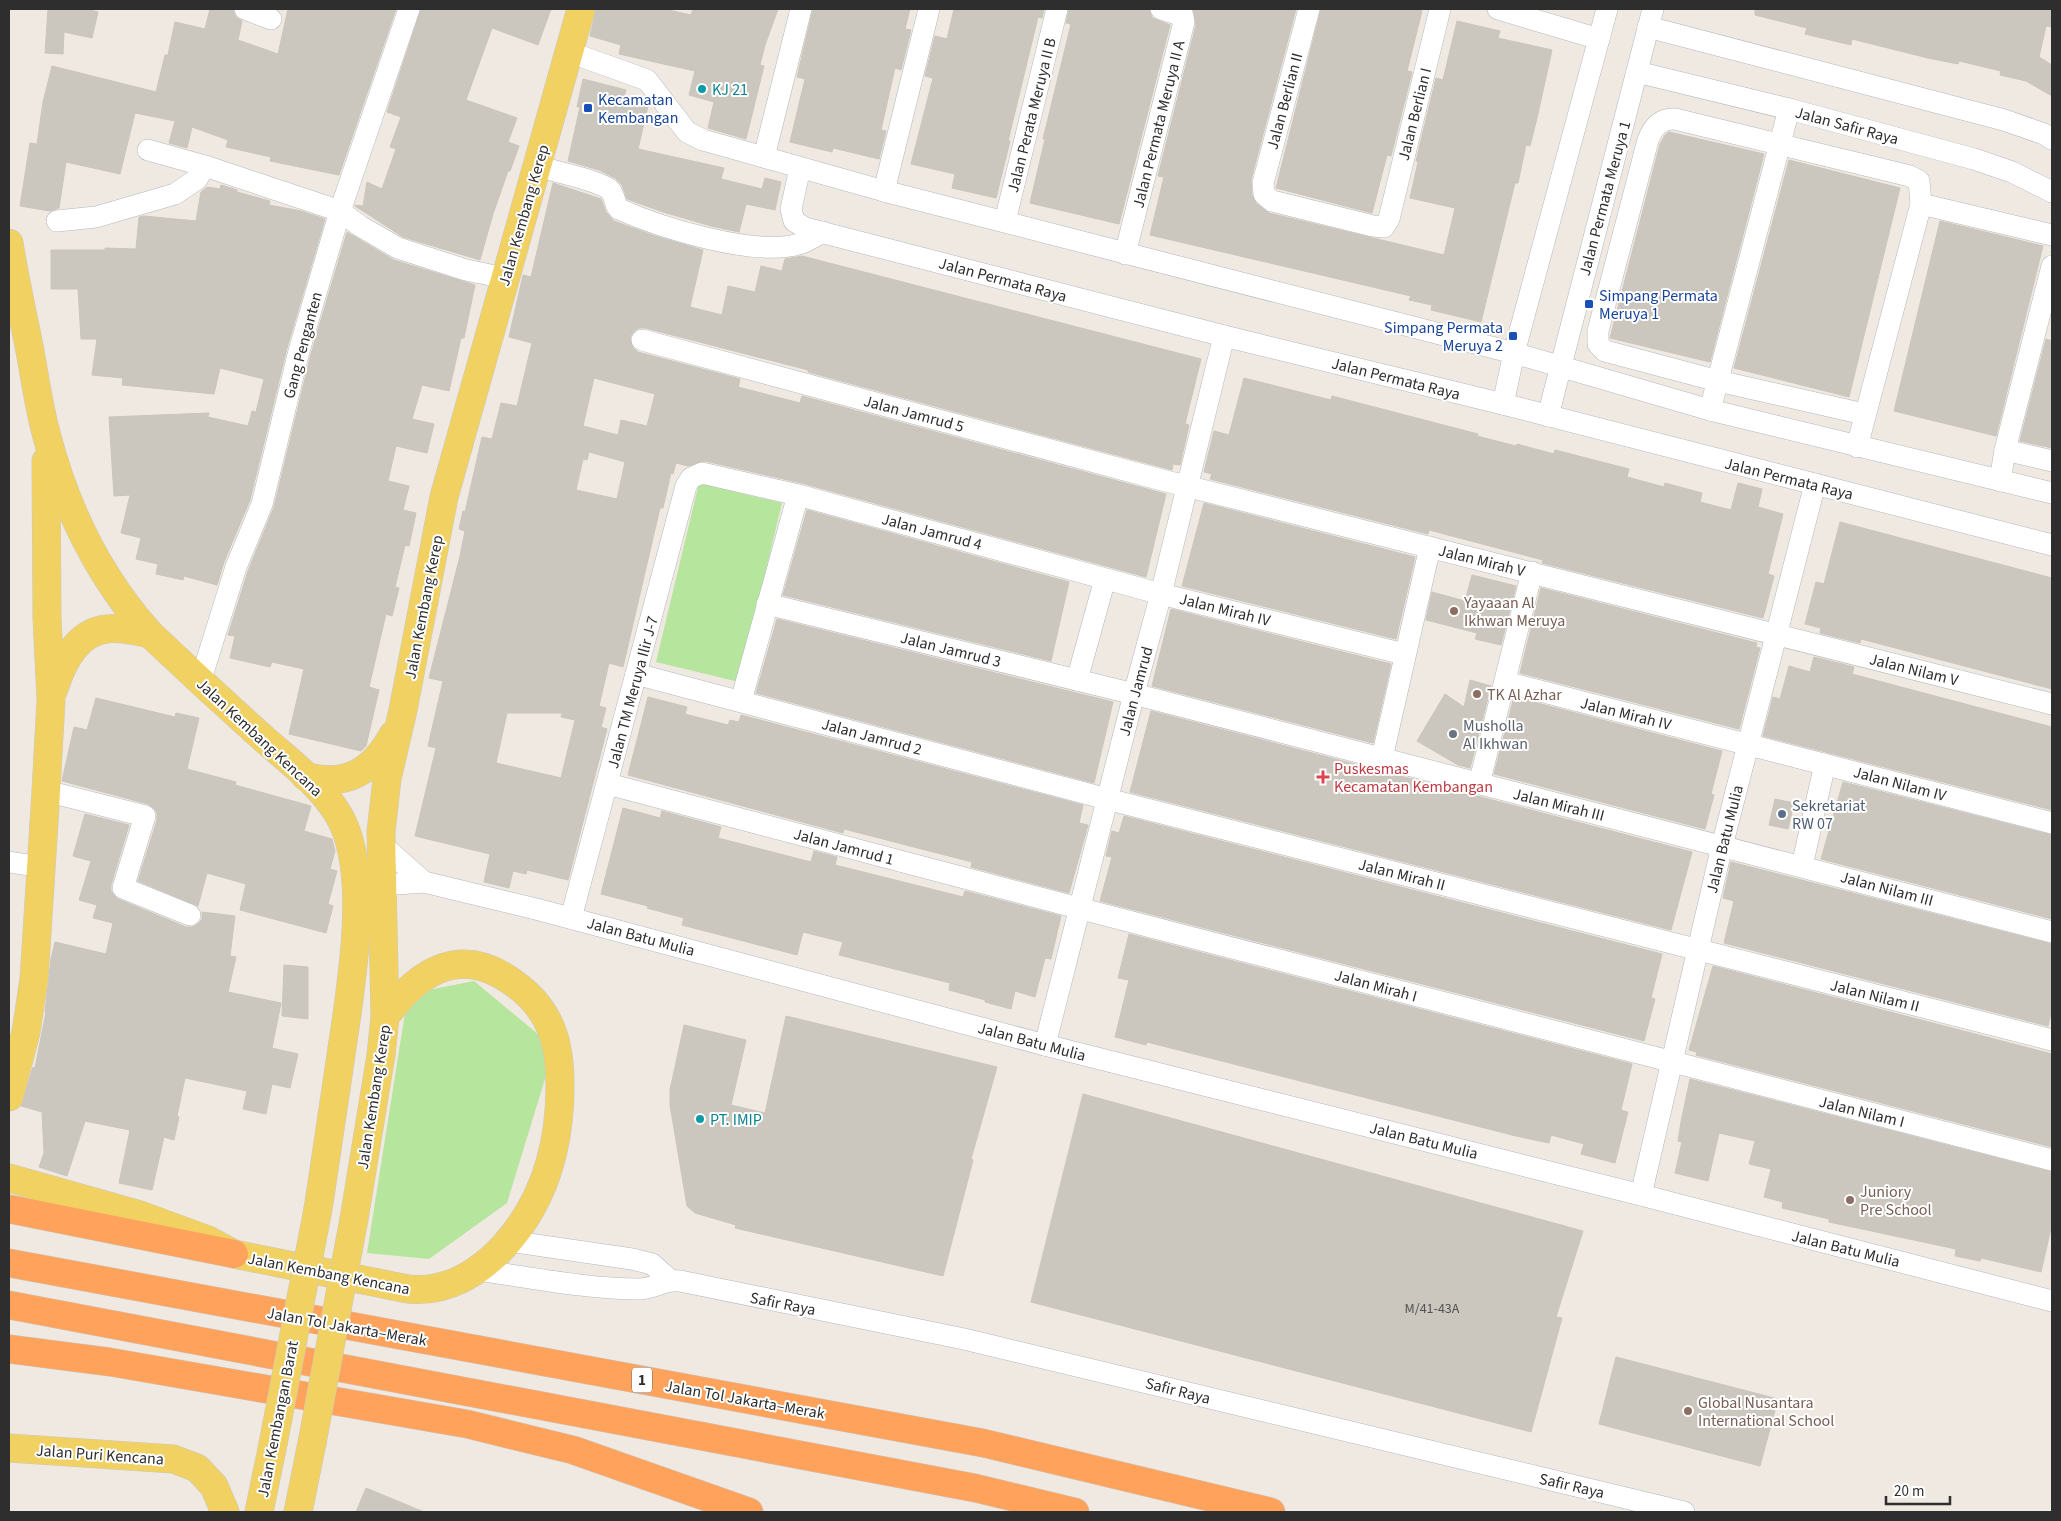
<svg xmlns="http://www.w3.org/2000/svg" width="2061" height="1521" viewBox="0 0 2061 1521" font-family="'Source Sans 3',sans-serif">
	<style>
		.green { fill: #b6e59e }
		.building { fill: #cbc7bf; stroke: #cbc5ba; fill-rule: evenodd }
		.lines { fill: none; stroke-linecap: round; stroke-linejoin: round }
		.minor-casing { stroke: #b4b7c1; stroke-width: 22 }
		.major-casing { stroke: #c9c9c9; stroke-width: 29 }
		.highway-casing { stroke: #c9c9c9; stroke-width: 29 }
		.minor { stroke: #fff; stroke-width: 21 }
		.major { stroke: #f2d163; stroke-width: 28 }
		.highway { stroke: #ffa35c; stroke-width: 28 }
		.major-bridge-casing { stroke: #c9c9c9; stroke-width: 29; stroke-linecap: butt }
		.major-bridge { stroke: #f2d163; stroke-width: 28 }
		.culture-dot { fill: #0f9aa8; stroke: #fff; stroke-width: 2 }
		.transit-dot { fill: #1a4fb4; stroke: #fff; stroke-width: 2 }
		.education-dot { fill: #8d6e63; stroke: #fff; stroke-width: 2 }
		.worship-dot { fill: #6b7280; stroke: #fff; stroke-width: 2 }
		.health-dot { fill: #e0444e; stroke: #fff; stroke-width: 2 }
		.service-dot { fill: #5c6f8a; stroke: #fff; stroke-width: 2 }
		.labels { text-anchor: middle; stroke-width: 4; stroke-linejoin: round; paint-order: stroke }
		.number-label { font-size: 14px; fill: #555452 }
		.shield { fill: #fff; stroke: #6d6d6d; stroke-width: 1 }
		.shield-label { font-size: 15px; font-weight: bold; fill: #2e2e2e }
		.culture-label { font-size: 16px; fill: #0d838f; stroke: #fff; text-anchor: start }
		.transit-label { font-size: 16px; fill: #164399; stroke: #fff; text-anchor: start }
		.street-label { font-size: 16px; fill: #2e2e2e; stroke: #fff }
		.education-label { font-size: 16px; fill: #785e54; stroke: #fff; text-anchor: start }
		.worship-label { font-size: 16px; fill: #5b616d; stroke: #fff; text-anchor: start }
		.health-label { font-size: 16px; fill: #be3a42; stroke: #fff; text-anchor: start }
		.service-label { font-size: 16px; fill: #4e5e75; stroke: #fff; text-anchor: start }
	</style>
	<rect width="100%" height="100%" fill="#efe9e1"/>
	<g class="green">
		<polygon points="699,483 782,503 739,682 656,662"/>
		<polygon points="474,981 539,1035 548,1069 507,1203 429,1259 367,1253 408,994"/>
	</g>
	<g class="building">
		<polygon points="48,9 85,9 98,12 92,38 64,32 63,54 45,53"/>
		<polygon points="210,9 233,9 235,16 242,21 238,40 278,54 288,9 396,9 339,175 270,161 271,157 226,147 228,140 192,127 187,148 169,143 175,121 135,113 120,174 66,162 59,208 50,211 20,206 30,143 37,144 43,102 52,66 156,92 165,55 168,55 175,22 205,29"/>
		<polygon points="421,9 551,9 538,45 492,28 466,100 517,118 508,142 519,146 510,171 508,171 493,214 480,260 403,237 355,206 355,205 363,206 367,182 382,189 396,149 390,147 401,117 387,112"/>
		<polygon points="596,9 664,9 691,15 693,9 778,9 765,45 760,65 764,66 746,139 708,128 714,102 689,95 695,71 619,54 621,45 590,36"/>
		<polygon points="813,9 910,9 905,29 911,30 901,70 895,68 881,130 886,131 879,159 833,148 832,152 790,142 805,79 797,77"/>
		<polygon points="954,9 1044,9 1042,18 1038,17 1008,141 1010,141 996,198 952,188 955,174 911,164 933,78 925,76 935,36 947,39"/>
		<polygon points="1069,9 1149,9 1152,18 1170,25 1119,224 1030,203 1045,139 1043,139 1071,24 1066,23"/>
		<polygon points="1193,9 1296,9 1251,180 1252,195 1256,203 1269,213 1444,255 1455,208 1410,198 1418,162 1416,161 1436,78 1443,80 1457,21 1500,31 1498,38 1552,50 1537,118 1530,146 1526,145 1518,183 1515,183 1481,322 1431,310 1432,305 1409,300 1411,296 1150,235 1164,177 1158,176 1196,25"/>
		<polygon points="1321,9 1413,9 1422,11 1407,71 1412,72 1391,156 1387,155 1372,213 1276,188"/>
		<polygon points="1755,9 2052,9 2052,27 2046,26 2039,57 2052,65 2052,96 2026,81 2000,75 2001,71 1959,61 1958,64 1928,58 1852,39 1851,45 1805,34 1807,28 1755,15"/>
		<polygon points="583,79 626,90 623,100 648,106 638,149 724,168 721,179 762,189 765,178 781,182 775,210 746,204 739,232 711,226 663,212 627,199 622,185 615,178 599,170 568,161 580,107 577,107"/>
		<polygon points="1669,132 1764,154 1710,362 1610,338 1660,144 1665,135"/>
		<polygon points="1789,160 1900,188 1849,397 1734,368"/>
		<path d="M553 183 601 199 606 212 614 221 655 236 703 250 690 307 722 315 728 286 755 292 761 266 782 271 785 259 802 256 1201 359 1185 424 1189 425 1180 465 1173 464 1172 470 808 372V370L645 328H639L634 331 630 337 633 348 638 352 740 379 738 387 800 403 802 396 1166 494 1146 577 801 483 705 461 688 466 676 463 673 474 671 473 663 508H660L623 667 609 663 599 706 606 708 601 727 607 729 568 880 527 870 526 874 513 871 509 888 484 882 490 854 415 836 436 748 428 746 443 681 429 678 460 556 465 531 459 529 463 511 465 512 482 437 492 439 501 403 517 406 532 343 509 337 523 275 531 277ZM594 378 655 394 647 426 621 420 618 435 583 426ZM589 452 625 462 617 499 576 490 583 459 587 460ZM507 713H562L561 717 575 720 561 778 496 763Z"/>
		<polygon points="221,185 237,190 237,192 270,201 269,205 301,211 325,219 287,348 250,500 224,562 217,585 184,576 183,580 156,574 158,564 136,559 141,538 121,533 130,495 114,496 109,417 209,413 208,417 248,426 252,411 256,412 264,379 220,368 214,394 122,385 123,378 92,375 97,339 81,339 78,289 51,289 51,250 105,250 105,248 136,249 139,217 144,216 196,221 201,192 207,187 220,189"/>
		<polygon points="1940,221 2043,246 1996,436 1894,411"/>
		<polygon points="347,232 394,260 475,285 464,338 461,338 449,391 422,385 412,419 434,424 427,453 396,446 388,481 409,486 403,510 416,513 409,546 405,545 395,587 399,588 392,616 386,614 369,687 379,690 366,746 361,751 289,734 304,669 272,662 270,667 230,658 235,636 228,635 248,571 274,507 311,354"/>
		<polygon points="2046,339 2052,341 2052,448 2020,441"/>
		<polygon points="1244,378 1331,400 1332,396 1478,434 1477,436 1516,446 1517,444 1554,454 1555,450 1629,469 1627,477 1664,487 1665,483 1702,493 1700,502 1731,510 1738,483 1762,489 1758,507 1783,514 1768,574 1774,576 1763,618 1542,563 1543,560 1429,530 1428,534 1210,479 1212,474 1204,472 1214,431 1229,435"/>
		<polygon points="1204,503 1415,557 1396,639 1182,586"/>
		<polygon points="807,510 1069,582 1051,661 783,595"/>
		<polygon points="1840,522 2052,578 2052,689 1861,639 1860,643 1820,633 1821,628 1805,624 1816,582 1824,584"/>
		<polygon points="1472,575 1516,586 1501,645 1475,639 1477,633 1426,620 1432,592 1465,601"/>
		<polygon points="1541,588 1757,643 1756,647 1760,648 1739,729 1520,673"/>
		<polygon points="1171,609 1391,664 1373,743 1152,686"/>
		<polygon points="777,619 1113,702 1094,783 756,693"/>
		<polygon points="1814,657 1854,667 1852,674 2052,727 2052,810 1763,736 1773,697 1780,699 1789,666 1810,672"/>
		<polygon points="1470,680 1491,686 1470,768 1458,765 1417,741 1445,694 1464,707"/>
		<polygon points="648,697 687,707 685,714 708,720 728,725 730,720 739,722 741,715 1083,805 1079,823 1088,825 1069,893 971,867 972,862 844,829 843,833 628,775"/>
		<polygon points="1514,697 1722,751 1711,794 1714,795 1705,829 1494,774"/>
		<polygon points="96,698 175,717 176,713 199,718 187,769 236,782 235,785 311,806 304,831 332,839 335,851 330,869 337,871 328,904 333,906 326,933 240,910 246,884 207,873 198,906 138,881 157,820 157,813 154,808 148,804 62,781 74,727 87,730"/>
		<polygon points="1151,711 1692,852 1671,930 1130,792"/>
		<polygon points="1843,782 2052,835 2052,919 1821,859"/>
		<polygon points="1775,799 1794,803 1788,829 1769,825"/>
		<polygon points="623,808 660,818 662,811 721,827 718,838 811,862 814,851 837,857 835,865 963,897 965,891 1061,916 1051,959 1045,958 1035,997 1015,991 1011,1009 985,1002 985,1000 949,990 950,983 839,955 843,942 803,932 797,955 682,925 684,918 647,908 648,906 601,894"/>
		<polygon points="85,814 129,825 111,885 111,891 118,899 186,927 192,927 198,924 202,919 202,912 235,916 230,956 236,957 228,992 281,1003 272,1048 298,1054 290,1088 272,1084 266,1114 243,1109 247,1091 185,1078 177,1116 179,1117 174,1140 164,1137 152,1190 119,1183 130,1130 85,1121 67,1176 39,1167 44,1153 42,1112 21,1106 33,1067 35,1068 46,1012 45,1012 51,959 55,942 106,954 113,923 93,918 97,905 79,900 91,861 73,856"/>
		<polygon points="1124,816 1662,954 1651,998 1655,999 1644,1041 1100,901 1112,857 1106,856 1112,831 1119,833"/>
		<polygon points="1731,862 2052,944 2052,1009 2048,1026 1724,943 1734,901 1723,898"/>
		<polygon points="1129,934 1632,1064 1621,1110 1628,1112 1615,1163 1581,1154 1584,1144 1551,1135 1549,1143 1516,1136 1147,1042 1146,1045 1115,1037 1129,980 1118,978"/>
		<polygon points="284,965 308,967 308,1019 282,1016"/>
		<polygon points="1713,966 2052,1054 2052,1147 1696,1055 1697,1052 1689,1050"/>
		<polygon points="786,1016 997,1067 971,1159 973,1160 943,1276 735,1228 736,1225 695,1213 687,1206 670,1105 670,1090 684,1025 746,1040 731,1105 765,1113"/>
		<polygon points="1690,1079 2052,1172 2052,1224 2041,1272 1981,1258 1980,1261 1955,1256 1956,1249 1829,1222 1829,1219 1782,1208 1783,1202 1764,1197 1771,1169 1749,1164 1755,1141 1719,1133 1708,1181 1675,1173 1682,1142 1678,1141 1681,1122"/>
		<polygon points="1083,1094 1583,1231 1556,1317 1562,1318 1531,1432 1031,1302"/>
		<polygon points="1616,1357 1778,1399 1760,1466 1599,1424"/>
		<polygon points="366,1488 424,1512 356,1512"/>
	</g>
	<g class="lines">
		<defs>
			<g id="minor">
				<polyline points="245,9 271,19"/>
				<polyline points="1309,9 1263,183 1264,194 1272,201 1373,226 1384,227 1389,219 1440,9"/>
				<polyline points="1498,9 1599,39"/>
				<polyline points="1648,27 2004,120 2044,134 2052,139"/>
				<polyline points="569,52 647,80 687,132 703,140 884,191 1514,353 1710,410 2052,493"/>
				<polyline points="1637,72 1789,109 1974,159 2012,172 2052,192"/>
				<polyline points="148,150 205,166 340,211 360,226 398,248 466,270 505,278"/>
				<polyline points="764,157 801,9"/>
				<path d="M537 166C553 171 597 180 609 189 615 194 614 204 619 209 661 228 755 257 799 244 807 242 815 236 823 232"/>
				<polyline points="800,168 791,209 794,221 805,228 1224,336 1503,404 2052,545"/>
				<polyline points="884,191 929,9"/>
				<polyline points="1921,204 2052,235"/>
				<polyline points="57,221 96,217 175,194 197,179 205,166"/>
				<polyline points="1005,221 1057,9"/>
				<polyline points="1125,254 1184,22 1183,16 1161,9"/>
				<polyline points="642,340 1158,479 2052,704"/>
				<polyline points="1503,404 1514,353 1607,9"/>
				<polyline points="1710,410 1789,109"/>
				<polyline points="1548,416 1653,9"/>
				<path d="M1857 447 1921 204 1919 181 1910 176 1675 119C1661 118 1653 127 1648 140L1598 331V344L1605 351 1718 381 1864 414"/>
				<polyline points="2005,450 2052,461"/>
				<polyline points="2000,481 2005,450 2052,266"/>
				<polyline points="767,604 1134,694 2052,932"/>
				<polyline points="636,674 1107,799 2052,1040"/>
				<polyline points="1077,680 1105,579"/>
				<polyline points="200,682 236,567 262,504 299,351 340,211 409,9"/>
				<polyline points="1505,682 2052,823"/>
				<polyline points="741,701 798,495"/>
				<polyline points="1382,758 1430,547"/>
				<polyline points="608,784 1101,914 2052,1160"/>
				<polyline points="1479,784 1532,572"/>
				<polyline points="46,791 145,816 123,888 190,915"/>
				<polyline points="382,845 424,882"/>
				<polyline points="9,862 41,867"/>
				<polyline points="1802,866 1825,764"/>
				<polyline points="383,885 424,882 536,909 1045,1045 1641,1195 2052,1301"/>
				<polyline points="571,918 686,486 691,478 702,473 798,495 1161,594 1404,654"/>
				<polyline points="1045,1045 1134,694 1161,594 1224,336"/>
				<polyline points="1641,1195 1722,846 1815,484"/>
				<polyline points="508,1241 632,1259 652,1264 670,1280"/>
				<path d="M477 1270C530 1277 585 1289 639 1289 654 1289 664 1279 680 1281L964 1339 1684 1512"/>
			</g>
			<g id="major">
				<path d="M9 243C15 280 23 316 30 351 35 379 39 407 46 433 65 507 99 577 150 634 187 669 225 704 264 739 289 761 320 784 338 814 373 871 350 991 341 1055 333 1107 326 1158 318 1209"/>
				<path d="M54 689C62 663 77 632 107 629 122 627 136 631 150 634"/>
				<path d="M305 776C346 788 373 771 393 735"/>
				<polyline points="9,1097 26,1032 34,979 46,791 51,700 47,618 46,461"/>
				<path d="M9 1178 140 1215 208 1240 234 1254 408 1289C446 1293 479 1273 504 1246 545 1201 560 1145 560 1086 560 1069 559 1051 553 1034 546 1013 533 997 515 984 462 944 420 969 385 1017"/>
				<polyline points="354,1219 381,1055 385,1017 381,832 387,779 403,710 444,497 581,9"/>
				<polyline points="9,1448 173,1459 197,1468 214,1486 225,1512"/>
				<polyline points="259,1512 273,1444"/>
				<polyline points="298,1512 312,1443"/>
			</g>
			<g id="highway">
				<polyline points="9,1209 234,1254"/>
				<polyline points="9,1263 983,1443 1271,1512"/>
				<polyline points="9,1305 975,1488 1075,1512"/>
				<polyline points="9,1349 110,1362 467,1424 573,1450 749,1512"/>
			</g>
		</defs>
		<use href="#minor" class="minor-casing"/>
		<use href="#major" class="major-casing"/>
		<use href="#highway" class="highway-casing"/>
		<use href="#minor" class="minor"/>
		<use href="#major" class="major"/>
		<use href="#highway" class="highway"/>
		<defs>
			<g id="major-bridge">
				<polyline points="312,1443 354,1219"/>
				<polyline points="273,1444 318,1209"/>
			</g>
		</defs>
		<use href="#major-bridge" class="major-bridge-casing"/>
		<use href="#major-bridge" class="major-bridge"/>
	</g>
	<g class="culture-dot">
		<circle cx="702" cy="89" r="5"/>
		<circle cx="700" cy="1119" r="5"/>
	</g>
	<g class="transit-dot">
		<rect x="583" y="103" width="10" height="10" rx="2.5"/>
		<rect x="1584" y="299" width="10" height="10" rx="2.5"/>
		<rect x="1508" y="331" width="10" height="10" rx="2.5"/>
	</g>
	<g class="education-dot">
		<circle cx="1454" cy="611" r="5"/>
		<circle cx="1477" cy="694" r="5"/>
		<circle cx="1850" cy="1200" r="5"/>
		<circle cx="1688" cy="1411" r="5"/>
	</g>
	<circle class="worship-dot" cx="1453" cy="734" r="5"/>
	<path class="health-dot" d="M1320.5 769.5h5v5h5v5h-5v5h-5v-5h-5v-5h5z"/>
	<circle class="service-dot" cx="1782" cy="814" r="5"/>
	<g class="labels">
		<g class="number-label">
			<text x="1432" y="1313">M/41-43A</text>
		</g>
		<rect class="shield" x="632" y="1367.5" width="20" height="25" rx="4"/>
		<g class="shield-label">
			<text x="642" y="1385">1</text>
		</g>
		<g class="culture-label">
			<text x="712" y="95">KJ 21</text>
			<text x="710" y="1125">PT. IMIP</text>
		</g>
		<g class="transit-label">
			<text x="598" y="105">Kecamatan<tspan x="598" dy="18">Kembangan</tspan></text>
			<text x="1599" y="301">Simpang Permata<tspan x="1599" dy="18">Meruya 1</tspan></text>
			<text x="1503" y="333" text-anchor="end">Simpang Permata<tspan x="1503" dy="18">Meruya 2</tspan></text>
		</g>
		<g class="street-label">
			<text transform="translate(1284 101) rotate(-75)" y="6">Jalan Berlian II</text>
			<text transform="translate(1414 114) rotate(-76)" y="6">Jalan Berlian I</text>
			<text transform="translate(1031 115) rotate(-76)" y="6">Jalan Perata Meruya II B</text>
			<text transform="translate(1158 124) rotate(-76)" y="6">Jalan Permata Meruya II A</text>
			<text transform="translate(1847 125) rotate(15)" y="6">Jalan Safir Raya</text>
			<text transform="translate(1604 198) rotate(-75)" y="6">Jalan Permata Meruya 1</text>
			<text transform="translate(523 215) rotate(-74)" y="6">Jalan Kembang Kerep</text>
			<text transform="translate(1003 279) rotate(15)" y="6">Jalan Permata Raya</text>
			<text transform="translate(302 345) rotate(-75)" y="6">Gang Penganten</text>
			<text transform="translate(1396 378) rotate(14)" y="6">Jalan Permata Raya</text>
			<text transform="translate(914 413) rotate(15)" y="6">Jalan Jamrud 5</text>
			<text transform="translate(1789 478) rotate(14)" y="6">Jalan Permata Raya</text>
			<text transform="translate(932 531) rotate(15)" y="6">Jalan Jamrud 4</text>
			<text transform="translate(1482 560) rotate(14)" y="6">Jalan Mirah V</text>
			<text transform="translate(423 607) rotate(-79)" y="6">Jalan Kembang Kerep</text>
			<text transform="translate(1225 609) rotate(14)" y="6">Jalan Mirah IV</text>
			<text transform="translate(951 649) rotate(14)" y="6">Jalan Jamrud 3</text>
			<text transform="translate(1914 669) rotate(14)" y="6">Jalan Nilam V</text>
			<text transform="translate(1135 691) rotate(-75)" y="6">Jalan Jamrud</text>
			<text transform="translate(632 692) rotate(-75)" y="6">Jalan TM Meruya Ilir J-7</text>
			<text transform="translate(1626 713) rotate(14)" y="6">Jalan Mirah IV</text>
			<text transform="translate(872 736) rotate(15)" y="6">Jalan Jamrud 2</text>
			<text transform="translate(260 737) rotate(43)" y="6">Jalan Kembang Kencana</text>
			<text transform="translate(1900 783) rotate(15)" y="6">Jalan Nilam IV</text>
			<text transform="translate(1559 804) rotate(14)" y="6">Jalan Mirah III</text>
			<text transform="translate(1724 839) rotate(-76)" y="6">Jalan Batu Mulia</text>
			<text transform="translate(844 846) rotate(15)" y="6">Jalan Jamrud 1</text>
			<text transform="translate(1402 874) rotate(14)" y="6">Jalan Mirah II</text>
			<text transform="translate(1887 888) rotate(15)" y="6">Jalan Nilam III</text>
			<text transform="translate(641 936) rotate(15)" y="6">Jalan Batu Mulia</text>
			<text transform="translate(1376 985) rotate(15)" y="6">Jalan Mirah I</text>
			<text transform="translate(1875 995) rotate(14)" y="6">Jalan Nilam II</text>
			<text transform="translate(1032 1041) rotate(15)" y="6">Jalan Batu Mulia</text>
			<text transform="translate(373 1097) rotate(-81)" y="6">Jalan Kembang Kerep</text>
			<text transform="translate(1862 1111) rotate(14)" y="6">Jalan Nilam I</text>
			<text transform="translate(1424 1140) rotate(14)" y="6">Jalan Batu Mulia</text>
			<text transform="translate(1846 1248) rotate(14)" y="6">Jalan Batu Mulia</text>
			<text transform="translate(329 1273) rotate(11)" y="6">Jalan Kembang Kencana</text>
			<text transform="translate(783 1303) rotate(11)" y="6">Safir Raya</text>
			<text transform="translate(347 1326) rotate(10)" y="6">Jalan Tol Jakarta–Merak</text>
			<text transform="translate(1178 1390) rotate(14)" y="6">Safir Raya</text>
			<text transform="translate(745 1399) rotate(10)" y="6">Jalan Tol Jakarta–Merak</text>
			<text transform="translate(277 1419) rotate(-79)" y="6">Jalan Kembangan Barat</text>
			<text transform="translate(100 1454) rotate(4)" y="6">Jalan Puri Kencana</text>
			<text transform="translate(1572 1485) rotate(13)" y="6">Safir Raya</text>
		</g>
		<g class="education-label">
			<text x="1464" y="608">Yayaaan Al<tspan x="1464" dy="18">Ikhwan Meruya</tspan></text>
			<text x="1487" y="700">TK Al Azhar</text>
			<text x="1860" y="1197">Juniory<tspan x="1860" dy="18">Pre School</tspan></text>
			<text x="1698" y="1408">Global Nusantara<tspan x="1698" dy="18">International School</tspan></text>
		</g>
		<g class="worship-label">
			<text x="1463" y="731">Musholla<tspan x="1463" dy="18">Al Ikhwan</tspan></text>
		</g>
		<g class="health-label">
			<text x="1334" y="774">Puskesmas<tspan x="1334" dy="18">Kecamatan Kembangan</tspan></text>
		</g>
		<g class="service-label">
			<text x="1792" y="811">Sekretariat<tspan x="1792" dy="18">RW 07</tspan></text>
		</g>
	</g>
	<rect width="2061" height="1521" fill="none" stroke="#2e2e2e" stroke-width="20"/>
	<path d="M1886 1496v8h64v-8" fill="none" stroke="#2e2e2e" stroke-width="2.5"/>
	<text x="1894" y="1496" font-size="15" fill="#2e2e2e" stroke="#ffffff" stroke-width="4" paint-order="stroke">20 m</text>
</svg>
